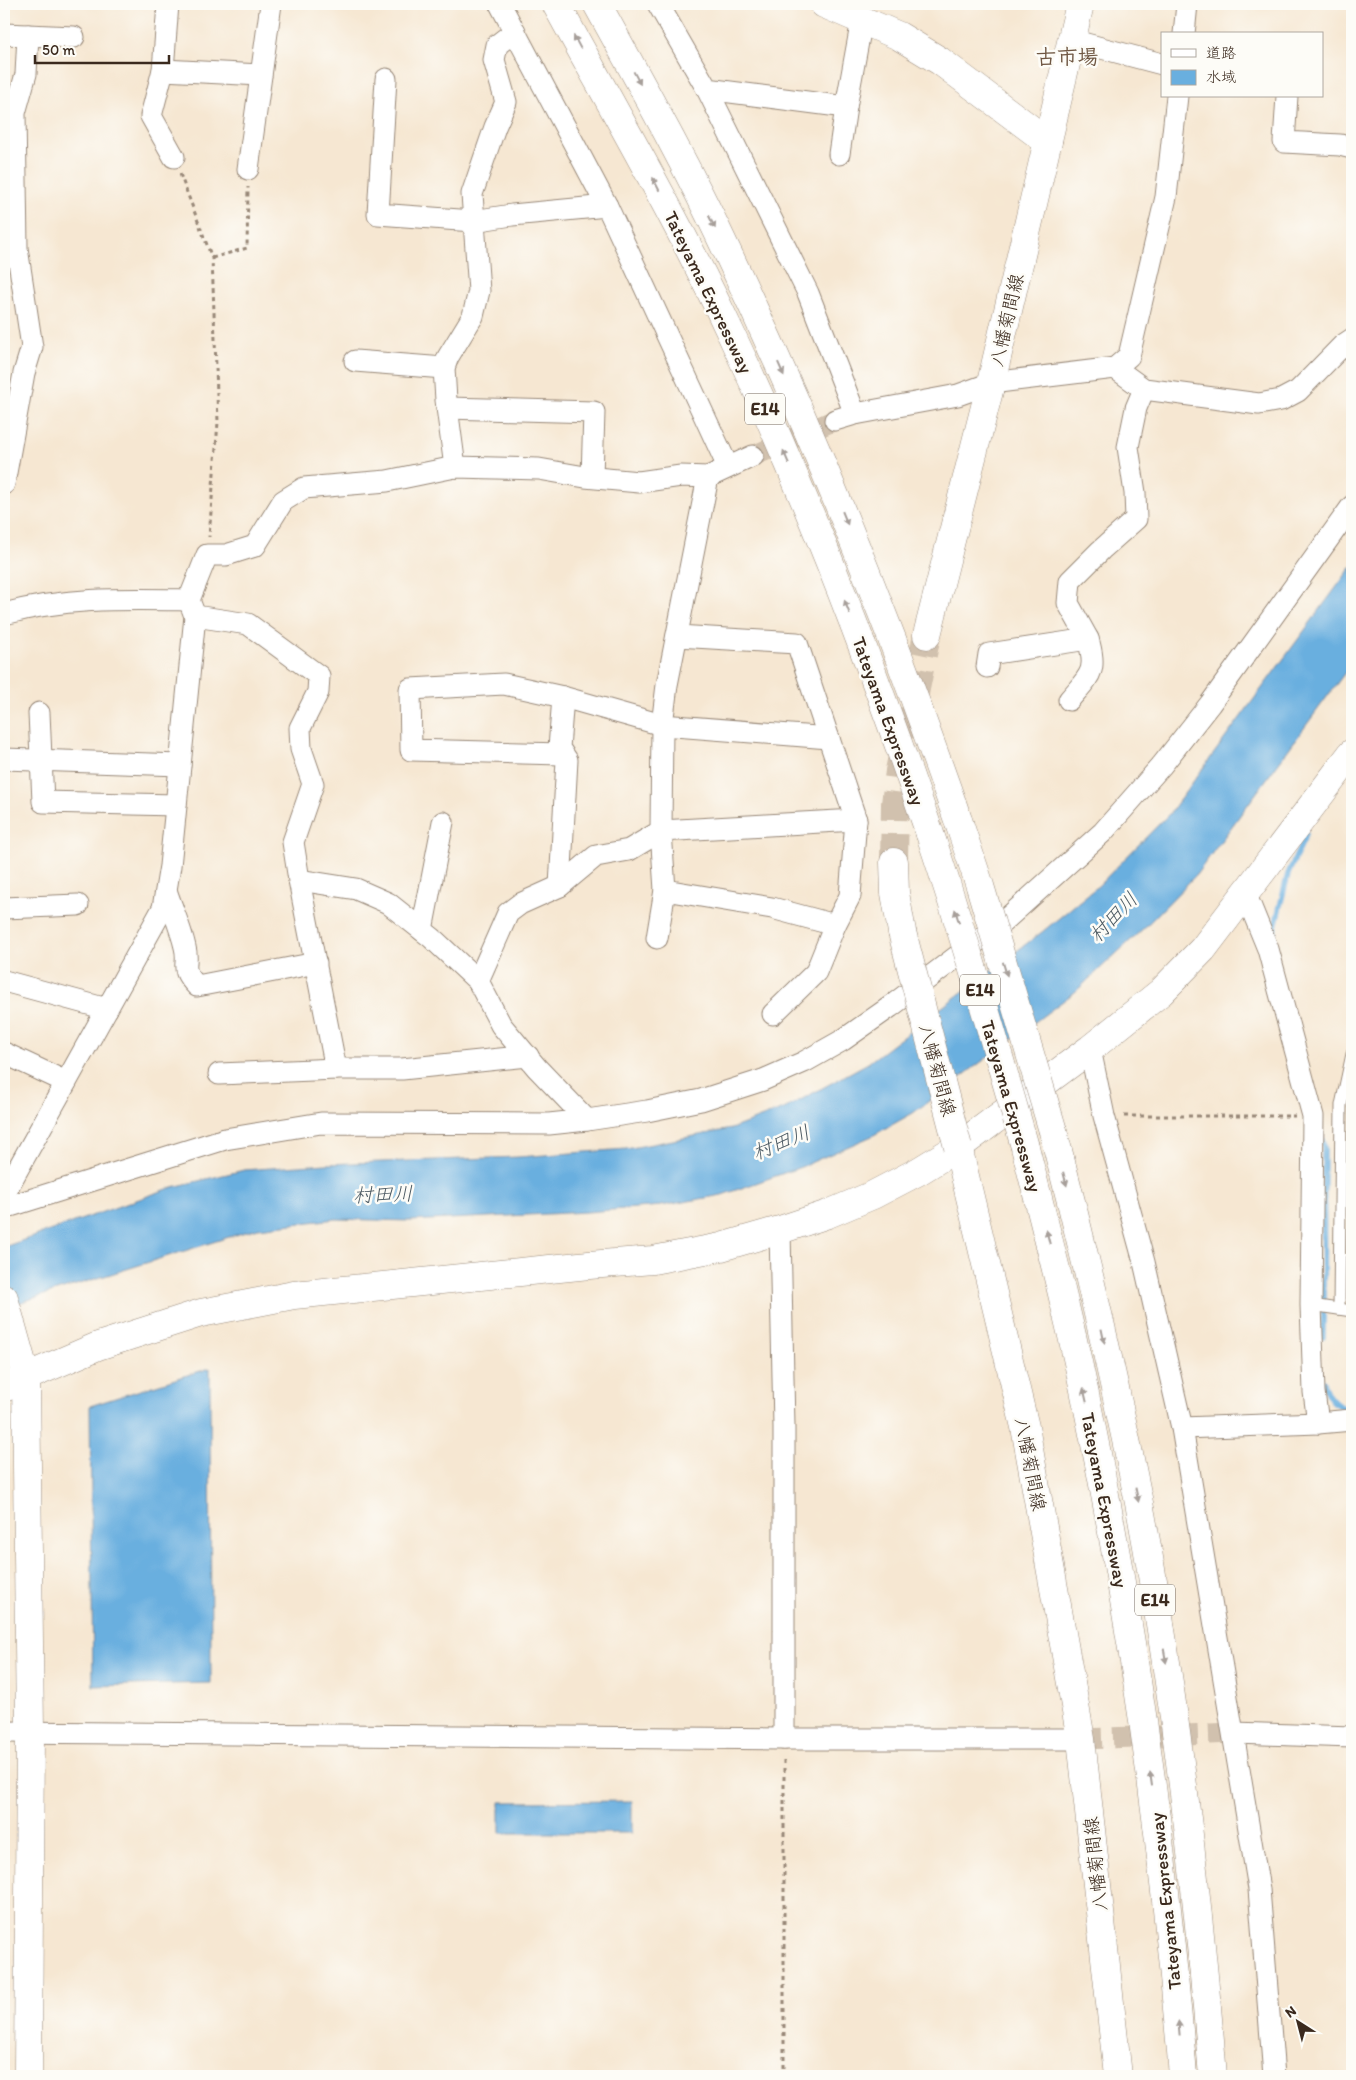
<svg xmlns="http://www.w3.org/2000/svg" width="1356" height="2080" viewBox="0 0 1356 2080" font-family="Itim,'Klee One',sans-serif">
	<style>
		.built { fill: #f7d0cb }
		.water { fill: #69afdf; stroke: #526c7e }
		.lines { fill: none; stroke-linecap: round; stroke-linejoin: round }
		.stream { stroke: #69afdf; stroke-width: 5.5 }
		.street-tunnel { stroke: #d1c1ae; stroke-width: 21; stroke-dasharray: 21 11; stroke-linecap: butt }
		.secondary-tunnel { stroke: #d1c1ae; stroke-width: 28; stroke-dasharray: 28 14; stroke-linecap: butt }
		.lane-casing { stroke: #988878; stroke-width: 13 }
		.street-casing { stroke: #988878; stroke-width: 23 }
		.secondary-casing { stroke: #988878; stroke-width: 29 }
		.highway-casing { stroke: #988878; stroke-width: 29 }
		.path { stroke: #988878; stroke-width: 3; stroke-dasharray: 4 4; stroke-linecap: butt }
		.lane { stroke: #fff; stroke-width: 11 }
		.street { stroke: #fff; stroke-width: 21 }
		.secondary { stroke: #fff; stroke-width: 28 }
		.highway { stroke: #fff; stroke-width: 28 }
		.secondary-bridge-casing { stroke: #988878; stroke-width: 29; stroke-linecap: butt }
		.highway-bridge-casing { stroke: #988878; stroke-width: 29; stroke-linecap: butt }
		.secondary-bridge { stroke: #fff; stroke-width: 28 }
		.highway-bridge { stroke: #fff; stroke-width: 28 }
		.oneway { fill: #a79f9a }
		.labels { text-anchor: middle; stroke-width: 5; stroke-linejoin: round; paint-order: stroke }
		.shield { fill: #fdfcf7; stroke: #75695f; stroke-width: 1 }
		.shield-label { font-size: 18px; font-weight: bold; fill: #3b2a1e }
		.street-label { font-size: 19px; fill: #3b2a1e; stroke: #fdfcf7 }
		.water-label { font-size: 20px; font-style: italic; fill: #4b5962; stroke: #fdfcf7 }
		.quarter-label { font-size: 21px; font-weight: bold; fill: #6f5743; stroke: #fdfcf7 }
	</style>
	<rect width="100%" height="100%" fill="#fdfcf7"/>
	<filter id="ink" filterUnits="userSpaceOnUse"><feTurbulence type="fractalNoise" baseFrequency=".02" numOctaves="2"/><feDisplacementMap in="SourceGraphic" scale="10" xChannelSelector="R" yChannelSelector="G"/><feConvolveMatrix kernelMatrix="1 2 1 2 8 2 1 2 1" color-interpolation-filters="sRGB"/></filter>
	<filter id="wash" filterUnits="userSpaceOnUse"><feTurbulence type="fractalNoise" baseFrequency=".0096" numOctaves="4" result="noise"/><feDisplacementMap in="SourceGraphic" scale="20" xChannelSelector="R" yChannelSelector="G"/><feGaussianBlur stdDeviation="1.12" result="paint"/><feColorMatrix in="noise" values="0 0 0 0 0 0 0 0 0 0 0 0 0 0 0 0 0 1.4 0 .05"/><feComposite in="paint" operator="in"/></filter>
	<g filter="url(#wash)">
		<rect width="100%" height="100%" fill="#f6e7d2"/>
		<polygon class="built" points="4,1747 5,1747 4,1998"/>
		<g class="water">
			<polygon points="1352,566 1352,663 1196,875 1147,925 1075,992 913,1113 872,1136 801,1167 722,1195 661,1206 587,1212 409,1221 336,1219 258,1228 15,1304 4,1311 4,1247 173,1187 244,1170 326,1164 518,1157 626,1149 731,1129 784,1109 868,1063 1042,932 1098,886 1170,813"/>
			<polygon points="210,1368 211,1683 93,1686 90,1406"/>
			<polygon points="632,1801 632,1833 500,1833 500,1802"/>
		</g>
		<g class="lines">
			<g class="stream">
				<polyline points="1272,938 1288,874 1306,834"/>
				<polyline points="1322,1139 1324,1148 1323,1337"/>
				<path d="M1323 1381C1326 1396 1336 1409 1352 1409"/>
			</g>
		</g>
	</g>
	<g filter="url(#ink)">
		<g class="lines">
			<g class="street-tunnel">
				<polyline points="753,456 835,420"/>
				<polyline points="1081,1739 1234,1733"/>
			</g>
			<polyline class="secondary-tunnel" points="894,862 895,804 899,771 927,635"/>
			<defs>
				<g id="lane">
					<polyline points="1311,1305 1352,1311"/>
					<polyline points="1339,1309 1341,1105 1352,1054"/>
				</g>
				<g id="street">
					<polyline points="500,4 607,206 728,467"/>
					<polyline points="658,4 707,89 808,293 855,414"/>
					<polyline points="4,34 74,37"/>
					<polyline points="1184,34 1187,4"/>
					<polyline points="1071,40 1162,64"/>
					<polyline points="163,70 168,4"/>
					<polyline points="386,79 378,214 473,221 512,215 607,206"/>
					<polyline points="707,89 846,107"/>
					<polyline points="1287,96 1284,142 1340,145 1352,148"/>
					<polyline points="839,154 846,107 862,20"/>
					<polyline points="174,157 151,116 163,70 261,75"/>
					<polyline points="248,169 271,4"/>
					<polyline points="355,361 444,368"/>
					<polyline points="1115,368 1144,389 1259,404 1281,400 1298,391 1343,345 1352,339"/>
					<polyline points="447,408 594,412 592,477"/>
					<polyline points="835,420 855,414 958,395 991,383 1115,368 1129,356 1166,197 1177,96"/>
					<polyline points="455,467 446,400 444,368 448,357 473,316 479,291 472,194 495,127 506,102 494,60 497,45 515,31"/>
					<polyline points="4,484 24,373 32,347 17,248 15,113 26,74 28,35"/>
					<path d="M4 614C66 597 125 599 189 600"/>
					<polyline points="195,616 248,624 319,676 318,692 300,728 301,749 313,784 293,842 299,880 336,1069"/>
					<polyline points="677,636 797,643 856,820 850,896 835,925 816,972 773,1014"/>
					<polyline points="987,667 989,654 1088,639 1068,603 1070,581 1101,550 1136,519 1135,493 1128,447 1136,408 1144,389"/>
					<path d="M1069 700C1090 675 1098 672 1088 639"/>
					<polyline points="39,713 43,802 176,805"/>
					<polyline points="562,754 411,750 410,689 504,684 563,697 662,725 829,738"/>
					<polyline points="4,759 180,765"/>
					<polyline points="299,880 356,889 388,903 432,938 478,981 501,1025 537,1068 587,1120"/>
					<polyline points="560,886 567,760 559,748 563,697"/>
					<polyline points="665,890 772,908 835,925"/>
					<path d="M167 893C173 911 181 929 185 947 190 966 178 967 197 986L316 963"/>
					<polyline points="1246,895 1268,949 1313,1116 1311,1305 1314,1392 1318,1423"/>
					<polyline points="4,908 78,905"/>
					<polyline points="422,930 443,822"/>
					<polyline points="657,938 665,890 661,831 856,820"/>
					<polyline points="4,981 107,1009"/>
					<polyline points="478,981 508,913 520,904 560,886 596,856 629,850 661,831 662,725 667,685 708,477"/>
					<polyline points="1090,1049 1104,1116 1144,1262 1182,1428 1259,1889 1274,2076"/>
					<polyline points="4,1053 66,1082"/>
					<polyline points="219,1074 336,1069 402,1069 528,1056"/>
					<polyline points="4,1194 163,908 170,866 195,616 189,600 207,555 226,555 255,546 283,501 304,488 387,481 455,467 539,469 585,477 639,482 681,476 708,477 753,456"/>
					<polyline points="4,1208 225,1139 321,1123 549,1124 587,1120 647,1111 701,1100 763,1080 804,1062 843,1040 890,1007 1004,921 1103,832 1162,765 1210,704 1352,506"/>
					<polyline points="780,1230 784,1427 784,1739"/>
					<polyline points="1182,1428 1318,1423 1352,1420"/>
					<polyline points="4,1732 784,1739 1081,1739"/>
					<polyline points="1234,1733 1352,1737"/>
				</g>
				<g id="secondary">
					<polyline points="824,4 899,36 940,61 1048,142"/>
					<polyline points="927,635 991,383 1080,4"/>
					<polyline points="894,862 895,893 902,932"/>
					<polyline points="958,1147 1025,1427 1081,1739 1118,2076"/>
					<polyline points="4,1298 26,1377 30,1731 28,2076"/>
					<polyline points="4,1388 26,1377 98,1346 201,1313 294,1295 589,1265 653,1260 721,1247 780,1230 828,1214 873,1195 919,1171 958,1147 1090,1049 1161,992 1203,949 1352,753"/>
				</g>
				<g id="highway">
					<path d="M556 4C616 114 679 222 732 336 808 498 872 665 930 834"/>
					<path d="M597 4C641 84 686 164 725 247 814 434 891 627 959 823"/>
					<path d="M1053 1131C1085 1254 1114 1378 1139 1503 1175 1692 1197 1884 1213 2076"/>
					<path d="M1025 1147C1048 1238 1072 1328 1090 1419 1135 1636 1165 1856 1183 2076"/>
				</g>
			</defs>
			<use href="#lane" class="lane-casing"/>
			<use href="#street" class="street-casing"/>
			<use href="#secondary" class="secondary-casing"/>
			<use href="#highway" class="highway-casing"/>
			<g class="path">
				<polyline points="180,174 212,258 218,422 209,537"/>
				<polyline points="212,258 247,248 248,187"/>
				<polyline points="1124,1116 1295,1116"/>
				<polyline points="784,2076 784,1757"/>
			</g>
			<use href="#lane" class="lane"/>
			<use href="#street" class="street"/>
			<use href="#secondary" class="secondary"/>
			<use href="#highway" class="highway"/>
			<defs>
				<polyline id="secondary-bridge" points="902,932 958,1147"/>
				<g id="highway-bridge">
					<polyline points="959,823 980,886 1053,1131"/>
					<path d="M930 834C965 938 995 1042 1025 1147"/>
				</g>
			</defs>
			<use href="#secondary-bridge" class="secondary-bridge-casing"/>
			<use href="#highway-bridge" class="highway-bridge-casing"/>
			<use href="#secondary-bridge" class="secondary-bridge"/>
			<use href="#highway-bridge" class="highway-bridge"/>
		</g>
		<defs><path id="oneway-solid" d="M-6-.8H1V-3.2L6.5 0L1 3.2V.8H-6Z" transform="scale(1.25)"/></defs>
		<g class="oneway">
			<use href="#oneway-solid" transform="translate(577 42) rotate(-118)"/>
			<use href="#oneway-solid" transform="translate(637 78) rotate(62)"/>
			<use href="#oneway-solid" transform="translate(656 184) rotate(-117)"/>
			<use href="#oneway-solid" transform="translate(712 222) rotate(63)"/>
			<use href="#oneway-solid" transform="translate(781 369) rotate(66)"/>
			<use href="#oneway-solid" transform="translate(786 457) rotate(-113)"/>
			<use href="#oneway-solid" transform="translate(845 518) rotate(68)"/>
			<use href="#oneway-solid" transform="translate(847 607) rotate(-111)"/>
			<use href="#oneway-solid" transform="translate(957 916) rotate(-107)"/>
			<use href="#oneway-solid" transform="translate(1005 969) rotate(73)"/>
			<use href="#oneway-solid" transform="translate(1065 1179) rotate(75)"/>
			<use href="#oneway-solid" transform="translate(1048 1237) rotate(-104)"/>
			<use href="#oneway-solid" transform="translate(1103 1336) rotate(78)"/>
			<use href="#oneway-solid" transform="translate(1085 1395) rotate(-103)"/>
			<use href="#oneway-solid" transform="translate(1137 1495) rotate(78)"/>
			<use href="#oneway-solid" transform="translate(1165 1656) rotate(80)"/>
			<use href="#oneway-solid" transform="translate(1151 1779) rotate(-98)"/>
			<use href="#oneway-solid" transform="translate(1179 2028) rotate(-95)"/>
		</g>
	</g>
	<g class="labels">
		<g class="shield">
			<rect x="745" y="393.5" width="40" height="31" rx="4"/>
			<rect x="960" y="974.5" width="40" height="31" rx="4"/>
			<rect x="1135" y="1584.5" width="40" height="31" rx="4"/>
		</g>
		<g class="shield-label">
			<text x="765" y="415">E14</text>
			<text x="980" y="996">E14</text>
			<text x="1155" y="1606">E14</text>
		</g>
		<g class="street-label">
			<text transform="translate(709 292) rotate(64)" y="7">Tateyama Expressway</text>
			<text transform="translate(1006 320) rotate(-77)" y="7">八幡菊間線</text>
			<text transform="translate(889 721) rotate(70)" y="7">Tateyama Expressway</text>
			<text transform="translate(938 1070) rotate(75)" y="7">八幡菊間線</text>
			<text transform="translate(1012 1106) rotate(74)" y="7">Tateyama Expressway</text>
			<text transform="translate(1031 1464) rotate(79)" y="7">八幡菊間線</text>
			<text transform="translate(1105 1500) rotate(79)" y="7">Tateyama Expressway</text>
			<text transform="translate(1095 1864) rotate(-96)" y="7">八幡菊間線</text>
			<text transform="translate(1165 1901) rotate(-96)" y="7">Tateyama Expressway</text>
		</g>
		<g class="water-label">
			<text transform="translate(1113 917) rotate(-46)" y="7">村田川</text>
			<text transform="translate(781 1142) rotate(-22)" y="7">村田川</text>
			<text transform="translate(383 1194) rotate(-2)" y="7">村田川</text>
		</g>
		<g class="quarter-label">
			<text x="1067" y="64">古市場</text>
		</g>
	</g>
	<rect width="1356" height="2080" fill="none" stroke="#fdfcf7" stroke-width="20"/>
	<rect x="1161" y="32" width="162" height="65" fill="#fdfcf7" stroke="#afa8a0"/>
	<rect x="1171" y="49" width="25" height="8" fill="#ffffff" stroke="#afa8a0"/>
	<text x="1206" y="58" font-size="15" fill="#3b2a1e">道路</text>
	<rect x="1171" y="70" width="25" height="15" fill="#69afdf" stroke="#afa8a0"/>
	<text x="1206" y="82" font-size="15" fill="#3b2a1e">水域</text>
	<g transform="translate(1298 2022) rotate(324)" stroke="#fdfcf7" stroke-width="4" paint-order="stroke">
	<path d="M0-4L9 19L0 12L-9 19Z" fill="#3b2a1e"/>
	<text y="-8" font-size="14" font-weight="bold" text-anchor="middle" fill="#3b2a1e">N</text>
	</g>
	<path d="M35 55v8h134v-8" fill="none" stroke="#3b2a1e" stroke-width="2.5"/>
	<text x="42" y="55" font-size="15" fill="#3b2a1e" stroke="#fdfcf7" stroke-width="4" paint-order="stroke">50 m</text>
</svg>
